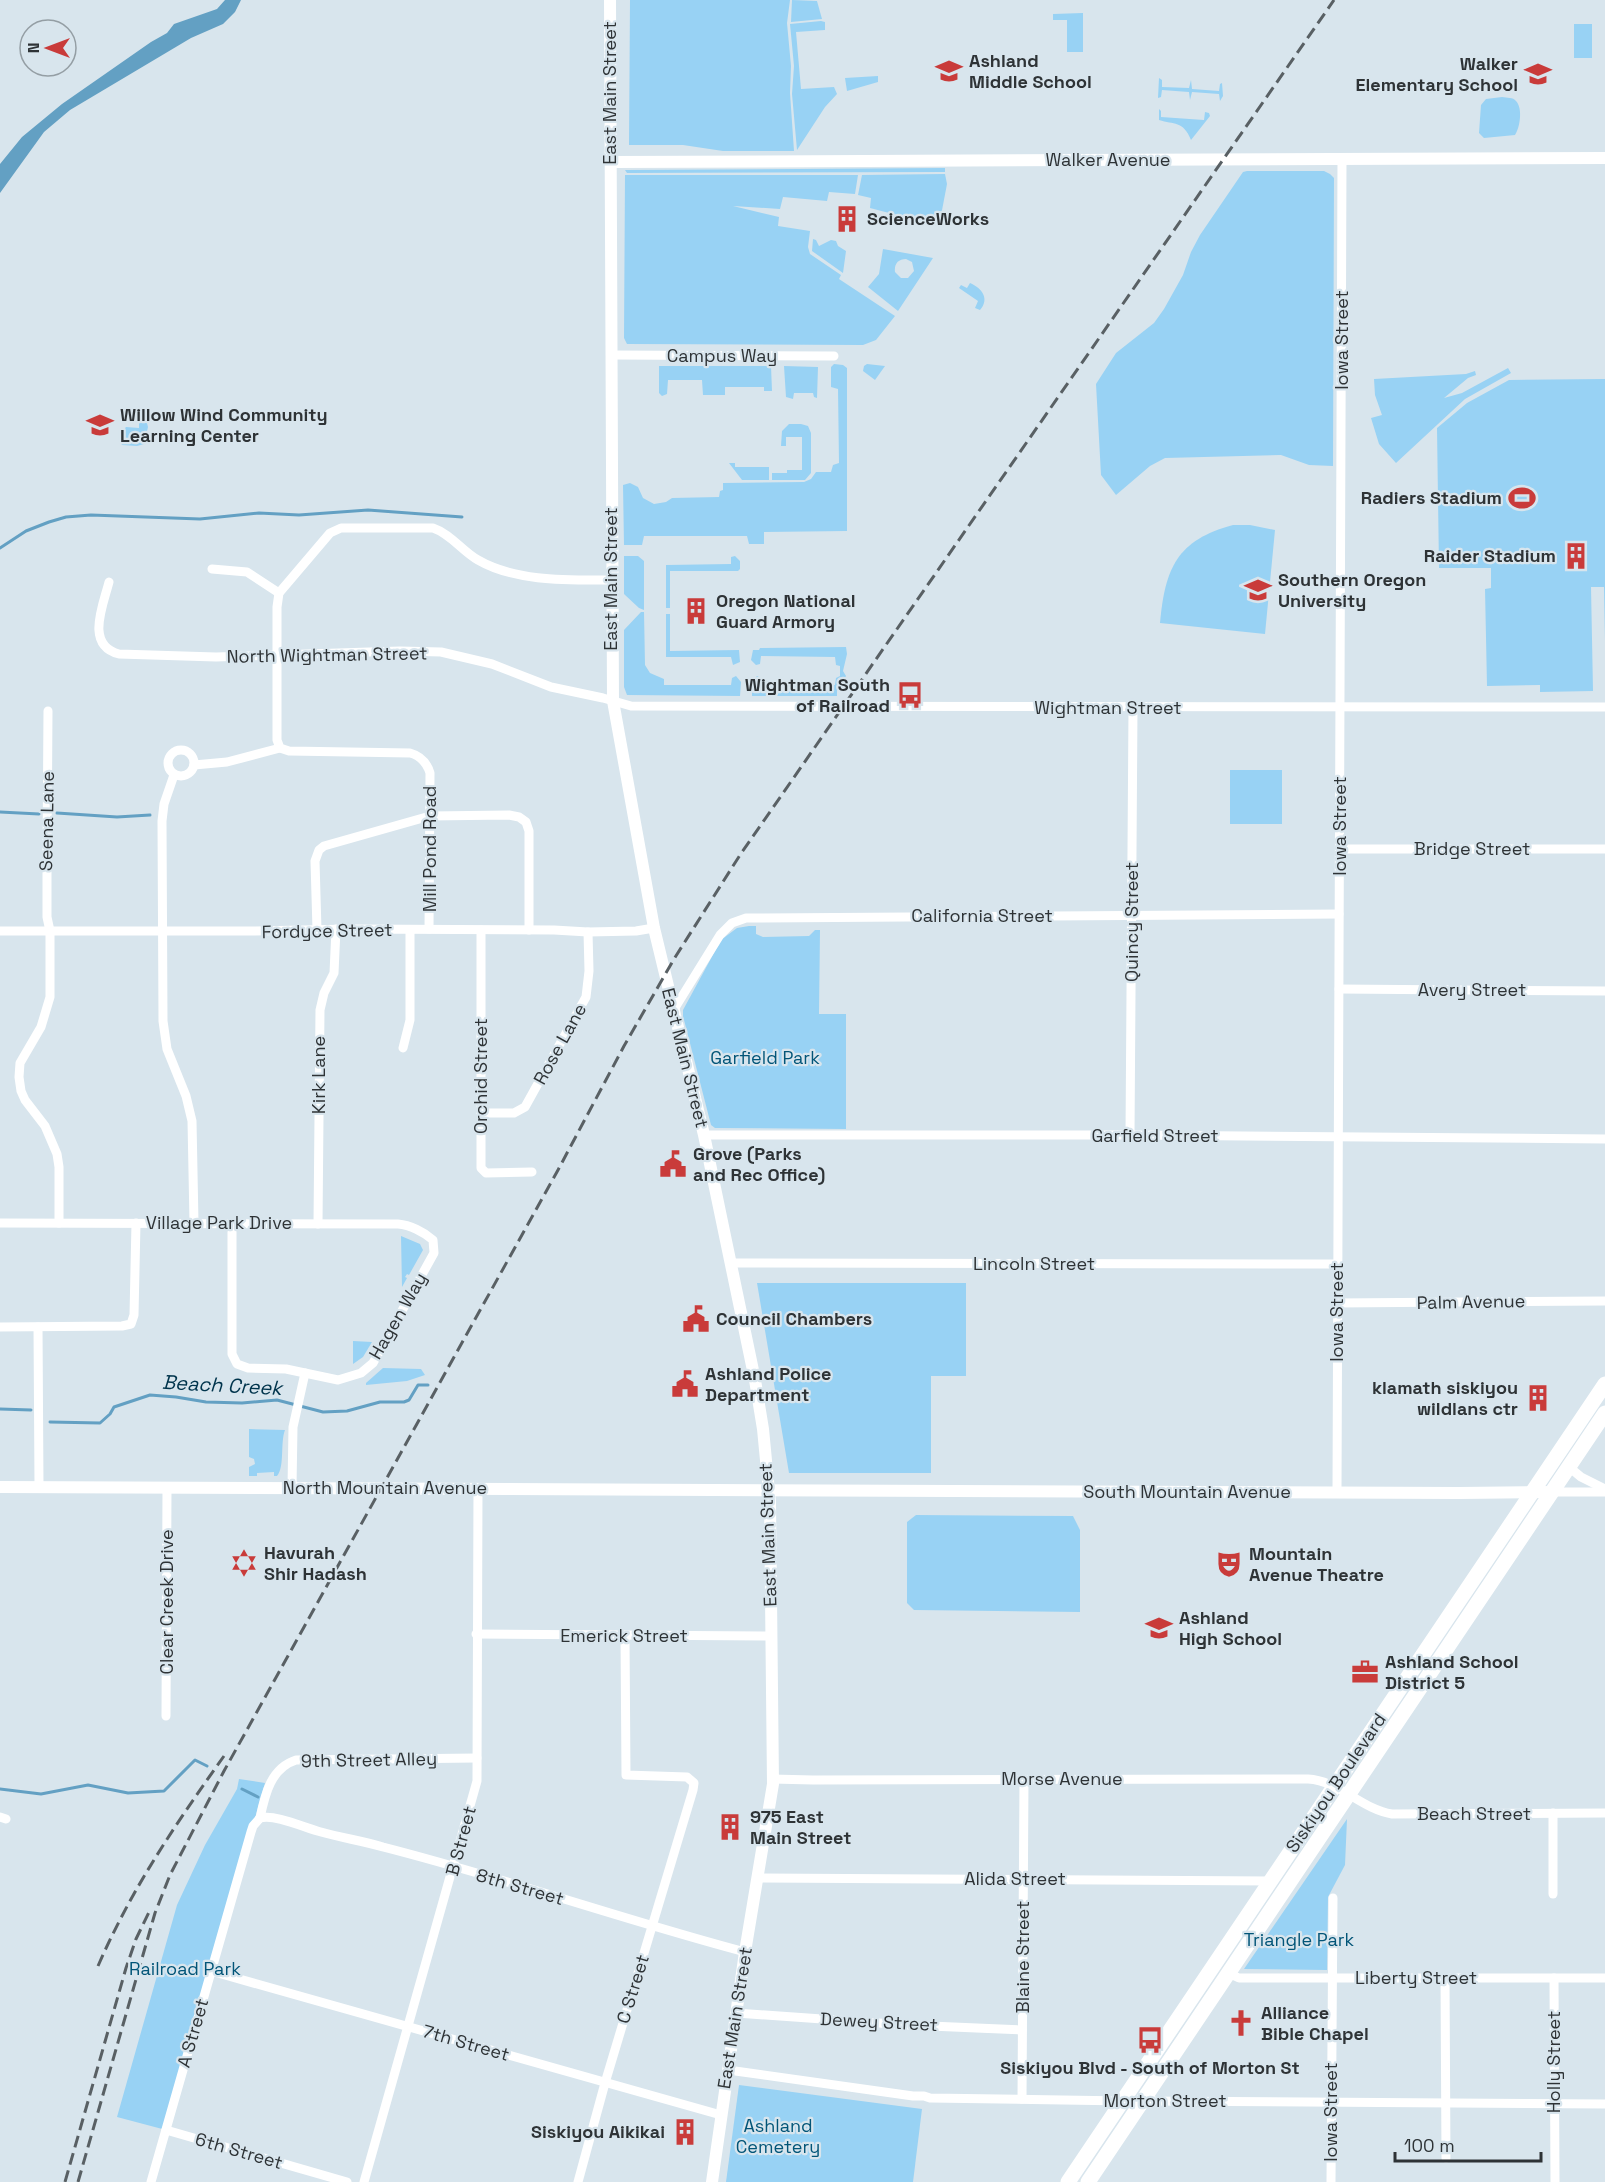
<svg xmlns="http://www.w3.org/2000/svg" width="1605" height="2182" viewBox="0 0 1605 2182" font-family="'Space Grotesk',sans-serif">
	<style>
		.green { fill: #98d2f4; fill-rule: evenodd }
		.water { fill: #63a0c3 }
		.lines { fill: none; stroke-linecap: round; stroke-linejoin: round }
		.stream { stroke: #63a0c3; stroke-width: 3 }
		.minor { stroke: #fff; stroke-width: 9 }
		.tertiary { stroke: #fff; stroke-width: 12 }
		.primary { stroke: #fff; stroke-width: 15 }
		.rail { stroke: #596064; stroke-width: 3; stroke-dasharray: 12 6; stroke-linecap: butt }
		.labels { text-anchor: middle; stroke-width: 4.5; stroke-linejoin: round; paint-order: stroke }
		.poi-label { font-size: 18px; font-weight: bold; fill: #2e3336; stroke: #d8e5ed; text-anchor: start }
		.street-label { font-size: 18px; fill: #2e3336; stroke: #d8e5ed }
		.park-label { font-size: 18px; fill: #025578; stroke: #d8e5ed }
		.water-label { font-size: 20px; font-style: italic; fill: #00344c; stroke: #d8e5ed }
	</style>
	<rect width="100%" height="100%" fill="#d8e5ed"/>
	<g class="green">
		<polygon points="630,0 790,0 787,23 791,66 790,93 794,151 723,151 683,145 629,145"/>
		<polygon points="792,0 817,1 822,19 791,22"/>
		<polygon points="1083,13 1083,52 1067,52 1067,20 1053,20 1053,14"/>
		<polygon points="821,21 825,22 825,30 796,32 801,89 834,87 837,94 825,107 797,150 792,94 794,66 790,24"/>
		<rect x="1574" y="24" width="18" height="34"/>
		<polygon points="878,76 878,82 847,91 845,78"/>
		<polygon points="1159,78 1162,80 1162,87 1189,88 1191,80 1192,89 1219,91 1220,84 1222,83 1223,96 1220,101 1219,94 1192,92 1190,100 1189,92 1162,90 1161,97 1158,98"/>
		<path d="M1502 97C1507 98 1513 97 1516 101 1523 108 1520 128 1515 135L1484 138 1479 133 1481 105 1486 99Z"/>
		<path d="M1159 109 1161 111V117L1204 120 1205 112 1209 113 1210 116 1191 140C1183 120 1174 125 1159 120Z"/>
		<polygon points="945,168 945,172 627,173 625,170"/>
		<polygon points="1247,171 1324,171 1330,174 1334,178 1333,466 1309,465 1281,455 1165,458 1150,466 1116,495 1101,475 1096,384 1116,353 1154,323 1164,309 1183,275 1191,252 1200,235 1243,172"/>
		<polygon points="945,174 947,184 939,226 870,208 871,198 858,195 862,175"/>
		<polygon points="625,175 858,175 855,194 829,192 827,201 783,197 780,209 733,206 779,217 778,226 810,231 808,247 810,254 841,275 839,279 895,316 876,340 863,345 627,344 624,338"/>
		<polygon points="813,239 816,240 819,246 831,240 836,241 838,246 846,251 843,273 812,251"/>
		<path d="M883 249 933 258 898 311 868 287 879 274ZM906 259 912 262 914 271 908 278H901L895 272C894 264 898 259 906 259Z"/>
		<path d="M970 283C982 288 990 299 980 310L975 308 978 301 959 288 961 285 967 288Z"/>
		<polygon points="834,364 843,365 847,368 847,531 764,532 764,544 749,544 747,536 644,536 642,545 624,545 623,485 630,483 638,487 643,498 654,504 666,502 672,498 719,497 720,491 723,490 723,483 804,482 811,479 816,472 831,472 833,465 839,463 838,389 831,387 831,367"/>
		<polygon points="867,364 885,366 875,380 863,371 864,366"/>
		<polygon points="659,366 771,366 772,391 764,391 764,387 725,387 725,395 703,395 702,380 668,380 667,394 662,396 659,393"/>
		<polygon points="784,366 818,367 817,398 814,397 813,393 794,393 793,399 786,397"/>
		<polygon points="1508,368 1511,373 1465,399 1396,463 1379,444 1371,418 1382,415 1375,395 1374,379 1466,374 1475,371 1476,375 1468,378 1444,398 1462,393"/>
		<polygon points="1605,379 1605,641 1604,587 1591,587 1593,691 1540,692 1540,685 1487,686 1485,589 1491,588 1491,568 1439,568 1437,428 1467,403 1509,380"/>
		<path d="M142 417 146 419 148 427 144 444 137 446 122 445C118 440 122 431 126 427L139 428V420Z"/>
		<polygon points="789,424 801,424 808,426 811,433 811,473 805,480 772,480 772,473 787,473 787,470 802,470 802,437 786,437 786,446 781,446 782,431"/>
		<polygon points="729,463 735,463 735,467 769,467 769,480 742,480"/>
		<path d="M1233 525H1250L1275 530 1265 634 1160 623C1165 568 1177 540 1233 525Z"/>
		<polygon points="624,556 638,556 644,561 644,610 639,608 624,594"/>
		<polygon points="735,556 740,561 740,569 738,571 670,571 670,608 666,608 666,565 731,564 731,557"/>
		<polygon points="641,612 644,612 645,665 650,673 664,679 664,685 731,685 732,678 736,676 741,682 740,696 627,695 624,687 624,630"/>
		<polygon points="666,614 670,614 670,651 739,650 740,662 733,665 731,657 666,657"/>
		<polygon points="846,647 847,654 843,671 846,676 837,691 837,696 752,696 752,682 757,676 761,678 761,685 835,685 836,678 840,676 840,666 836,665 835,657 761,656 760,664 756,665 751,660 753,650 759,650 760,648"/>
		<rect x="1230" y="770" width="52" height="54"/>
		<polygon points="749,926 756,926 756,934 763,937 809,936 815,930 820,930 819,1014 846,1014 846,1129 715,1128 711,1125 683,1016 683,1010 721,940 737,928"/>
		<polygon points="401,1236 420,1244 423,1250 409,1275 407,1274 405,1277 407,1278 402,1287"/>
		<polygon points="757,1283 966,1283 966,1376 931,1376 931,1473 789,1473"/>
		<polygon points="353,1341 372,1342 363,1357 353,1364"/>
		<polygon points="383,1368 421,1369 425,1375 407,1381 366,1385 366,1383"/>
		<path d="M249 1429 285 1430C280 1443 285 1467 277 1476H274V1472L257 1473V1476H249V1467L255 1464 254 1459 249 1457Z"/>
		<polygon points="916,1515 1073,1516 1080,1530 1080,1612 914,1610 907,1603 907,1522"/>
		<polygon points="239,1779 265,1783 166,2130 117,2117 177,1905 205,1845 237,1789"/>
		<polygon points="1347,1819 1345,1865 1328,1897 1327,1970 1244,1969"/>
		<polygon points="739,2085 922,2109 913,2182 726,2182"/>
	</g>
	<polygon class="water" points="225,0 241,0 235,12 223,24 191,38 70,110 44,132 0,193 0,164 22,137 62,104 151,42 167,33 174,24 217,9"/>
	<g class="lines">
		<g class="stream">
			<polyline points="0,548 26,531 49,522 66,517 91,515 200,519 259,513 299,515 368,510 462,517"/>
			<polyline points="0,812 39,814"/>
			<polyline points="57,813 117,817 150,815"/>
			<polyline points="0,1409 31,1410"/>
			<polyline points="50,1422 100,1423 110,1414 114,1407 150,1395 176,1397 206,1402 242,1403 277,1400 323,1412 347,1411 380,1402 404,1402 409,1400 418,1385 428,1385"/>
			<polyline points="0,1789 41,1794 88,1785 128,1793 164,1791 195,1760 207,1766"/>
			<polyline points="242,1789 258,1797"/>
		</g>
		<g class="minor">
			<polyline points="611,355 834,356"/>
			<polyline points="212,569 247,572 279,593"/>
			<path d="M109 582C103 606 85 645 119 654L216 657 400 651 441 652 492 664 551 687 603 698 631 706 1605 707"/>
			<polyline points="48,711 47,857 47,917 50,931 50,997 41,1027 20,1063 19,1077 21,1091 25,1100 45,1126 57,1154 59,1167 59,1223"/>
			<circle cx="181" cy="763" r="13"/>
			<polyline points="194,765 227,762 280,748"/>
			<polyline points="174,775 164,804 162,821 163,1021 167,1049 186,1096 192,1121 194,1223"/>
			<polyline points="1340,849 1605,849"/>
			<path d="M429 929 430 773C427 763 421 756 410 753L289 751 280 748 277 740V607L279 593 330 533 341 528H433C451 534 462 551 478 560 516 582 569 580 611 580"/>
			<polyline points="317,930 315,861 319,850 324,846 430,816 509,815 519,817 526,822 529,831 529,930"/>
			<polyline points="481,930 481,1168 486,1173 532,1172"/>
			<polyline points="0,931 255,931 351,929 554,930 588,932 636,931 654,928"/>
			<polyline points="1339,989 1605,991"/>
			<polyline points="673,1011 720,935 732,923 746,918 1339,914"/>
			<polyline points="403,1048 410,1020 410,930"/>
			<polyline points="481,1113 514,1113 525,1107 586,997 589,971 588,932"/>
			<polyline points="704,1135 1130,1135 1605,1139"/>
			<polyline points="1130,1135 1133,708"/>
			<path d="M0 1223 398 1224C410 1225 424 1232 433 1240L434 1253 373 1363 361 1373 338 1380 286 1369 248 1368 237 1364 232 1354V1223"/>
			<polyline points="318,1224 320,1010 324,993 334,973 336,929"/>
			<polyline points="731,1263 1337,1264"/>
			<polyline points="1337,1303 1605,1301"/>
			<polyline points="0,1327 122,1326 131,1324 134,1315 136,1223"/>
			<polyline points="38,1327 39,1486"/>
			<polyline points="1569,1467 1581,1477 1605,1489"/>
			<polyline points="292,1487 293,1427 305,1373"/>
			<polyline points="1337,1492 1342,160"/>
			<polyline points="1552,1492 1605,1492"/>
			<polyline points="476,1634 771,1636"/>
			<polyline points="166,1716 167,1487"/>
			<path d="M772 1779 813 1780 1308 1779C1340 1781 1361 1809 1392 1814L1605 1813"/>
			<polyline points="1553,1813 1553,1894"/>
			<polyline points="0,1817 6,1819"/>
			<path d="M260 1818C276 1814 305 1828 321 1832 342 1838 363 1841 383 1847 505 1878 624 1920 745 1952"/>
			<path d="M260 1818C265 1794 271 1768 296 1760L477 1758"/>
			<polyline points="758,1878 1272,1881"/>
			<polyline points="211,1971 721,2115"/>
			<polyline points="1228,1973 1239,1978 1605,1978"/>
			<polyline points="1445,1978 1446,2158"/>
			<polyline points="1554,1978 1555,2182"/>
			<polyline points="736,2013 907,2025 1022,2030"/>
			<polyline points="728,2070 913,2096 924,2096 930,2098 1126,2101"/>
			<polyline points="1022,2099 1024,1779"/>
			<polyline points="1139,2101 1605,2104"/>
			<polyline points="166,2130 347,2182"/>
			<polyline points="151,2182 251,1832 253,1826 260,1818"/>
			<polyline points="364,2182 477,1781 478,1489"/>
			<polyline points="578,2182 605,2083 693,1790 694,1783 687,1777 626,1775 625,1636"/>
			<polyline points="1331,2182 1333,1898"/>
		</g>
		<g class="tertiary">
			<polyline points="610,0 613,701 654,928 704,1135 755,1380 763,1429 770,1502 773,1784 745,1952 712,2182"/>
			<polyline points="611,162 1605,158"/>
			<polyline points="0,1487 1459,1493 1552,1492"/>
		</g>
		<g class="primary">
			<polyline points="1068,2182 1605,1384"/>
			<polyline points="1088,2182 1605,1413"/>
		</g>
		<g class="rail">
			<path d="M98 1966C132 1888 175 1825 224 1756"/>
			<polyline points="65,2182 126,1968 136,1939 150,1910"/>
			<polyline points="78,2182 155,1913 170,1875 224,1771 558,1170 624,1046 674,959 740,855 1334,0"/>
		</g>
	</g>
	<defs>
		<symbol id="school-bare" viewBox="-9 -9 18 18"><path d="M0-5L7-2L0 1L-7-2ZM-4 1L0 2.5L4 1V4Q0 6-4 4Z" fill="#c93b3a" stroke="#d8e5ed" stroke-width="2.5" paint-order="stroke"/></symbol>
		<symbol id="building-bare" viewBox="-9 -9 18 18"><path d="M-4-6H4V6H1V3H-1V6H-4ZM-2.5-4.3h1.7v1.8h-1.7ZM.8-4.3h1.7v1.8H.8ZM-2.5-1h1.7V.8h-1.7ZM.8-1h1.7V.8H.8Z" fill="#c93b3a" stroke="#d8e5ed" stroke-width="2.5" paint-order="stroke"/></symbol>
		<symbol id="stadium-bare" viewBox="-9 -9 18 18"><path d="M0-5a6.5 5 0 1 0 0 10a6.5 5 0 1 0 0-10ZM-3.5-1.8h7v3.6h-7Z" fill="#c93b3a" stroke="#d8e5ed" stroke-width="2.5" paint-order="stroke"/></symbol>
		<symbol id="university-bare" viewBox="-9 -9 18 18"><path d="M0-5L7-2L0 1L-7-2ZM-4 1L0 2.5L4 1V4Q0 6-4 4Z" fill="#c93b3a" stroke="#d8e5ed" stroke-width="2.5" paint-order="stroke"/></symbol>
		<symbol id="bus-bare" viewBox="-9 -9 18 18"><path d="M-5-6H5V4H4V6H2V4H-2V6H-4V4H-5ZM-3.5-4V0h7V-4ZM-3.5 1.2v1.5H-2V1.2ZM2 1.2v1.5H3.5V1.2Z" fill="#c93b3a" stroke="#d8e5ed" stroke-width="2.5" paint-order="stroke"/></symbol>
		<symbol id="civic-bare" viewBox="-9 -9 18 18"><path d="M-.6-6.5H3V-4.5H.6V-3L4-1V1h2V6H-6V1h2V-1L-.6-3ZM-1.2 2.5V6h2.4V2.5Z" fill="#c93b3a" stroke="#d8e5ed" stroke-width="2.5" paint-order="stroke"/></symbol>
		<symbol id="synagogue-bare" viewBox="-9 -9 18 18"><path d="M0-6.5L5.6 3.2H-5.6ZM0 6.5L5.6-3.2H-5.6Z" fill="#c93b3a" stroke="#d8e5ed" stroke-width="2.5" paint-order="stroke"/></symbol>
		<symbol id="theatre-bare" viewBox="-9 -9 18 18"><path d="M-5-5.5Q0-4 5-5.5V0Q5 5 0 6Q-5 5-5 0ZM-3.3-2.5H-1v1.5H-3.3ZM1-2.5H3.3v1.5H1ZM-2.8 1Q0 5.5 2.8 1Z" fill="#c93b3a" stroke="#d8e5ed" stroke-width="2.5" paint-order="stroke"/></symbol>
		<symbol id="office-bare" viewBox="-9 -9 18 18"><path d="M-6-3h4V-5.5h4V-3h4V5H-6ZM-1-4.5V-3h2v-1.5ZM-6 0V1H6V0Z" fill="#c93b3a" stroke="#d8e5ed" stroke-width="2.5" paint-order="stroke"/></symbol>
		<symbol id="church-bare" viewBox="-9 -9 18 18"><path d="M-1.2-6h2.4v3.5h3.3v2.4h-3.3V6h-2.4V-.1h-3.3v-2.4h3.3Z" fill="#c93b3a" stroke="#d8e5ed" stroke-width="2.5" paint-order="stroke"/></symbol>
	</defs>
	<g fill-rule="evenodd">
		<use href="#school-bare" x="930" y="52" width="38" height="38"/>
		<use href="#school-bare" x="1519" y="55" width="38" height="38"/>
		<use href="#building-bare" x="828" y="200" width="38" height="38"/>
		<use href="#school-bare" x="81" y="406" width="38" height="38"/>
		<use href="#stadium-bare" x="1503" y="479" width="38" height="38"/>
		<use href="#building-bare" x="1557" y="537" width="38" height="38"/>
		<use href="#university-bare" x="1239" y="571" width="38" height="38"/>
		<use href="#building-bare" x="677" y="592" width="38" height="38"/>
		<use href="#bus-bare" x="891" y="676" width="38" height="38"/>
		<use href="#civic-bare" x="654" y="1145" width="38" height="38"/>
		<use href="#civic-bare" x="677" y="1300" width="38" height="38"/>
		<use href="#civic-bare" x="666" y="1365" width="38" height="38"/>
		<use href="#building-bare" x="1519" y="1379" width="38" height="38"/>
		<use href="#synagogue-bare" x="225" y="1544" width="38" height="38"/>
		<use href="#theatre-bare" x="1210" y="1545" width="38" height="38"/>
		<use href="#school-bare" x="1140" y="1609" width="38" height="38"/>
		<use href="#office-bare" x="1346" y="1653" width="38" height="38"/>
		<use href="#building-bare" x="711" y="1808" width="38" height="38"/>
		<use href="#church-bare" x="1222" y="2004" width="38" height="38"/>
		<use href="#bus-bare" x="1131" y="2021" width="38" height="38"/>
		<use href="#building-bare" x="666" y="2113" width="38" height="38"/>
	</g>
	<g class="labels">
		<g class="poi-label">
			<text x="969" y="67">Ashland<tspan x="969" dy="21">Middle School</tspan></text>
			<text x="1518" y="70" text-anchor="end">Walker<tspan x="1518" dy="21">Elementary School</tspan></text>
			<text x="867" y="225">ScienceWorks</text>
			<text x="120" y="421">Willow Wind Community<tspan x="120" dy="21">Learning Center</tspan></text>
			<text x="1502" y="504" text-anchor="end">Radiers Stadium</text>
			<text x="1556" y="562" text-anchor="end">Raider Stadium</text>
			<text x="1278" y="586">Southern Oregon<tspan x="1278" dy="21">University</tspan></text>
			<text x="716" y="607">Oregon National<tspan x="716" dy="21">Guard Armory</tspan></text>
			<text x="890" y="691" text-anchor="end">Wightman South<tspan x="890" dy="21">of Railroad</tspan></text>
			<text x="693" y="1160">Grove (Parks<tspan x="693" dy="21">and Rec Office)</tspan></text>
			<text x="716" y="1325">Council Chambers</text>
			<text x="705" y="1380">Ashland Police<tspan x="705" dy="21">Department</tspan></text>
			<text x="1518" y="1394" text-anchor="end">klamath siskiyou<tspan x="1518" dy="21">wildlans ctr</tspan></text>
			<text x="264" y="1559">Havurah<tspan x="264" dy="21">Shir Hadash</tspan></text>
			<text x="1249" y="1560">Mountain<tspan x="1249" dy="21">Avenue Theatre</tspan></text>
			<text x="1179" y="1624">Ashland<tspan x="1179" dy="21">High School</tspan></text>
			<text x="1385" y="1668">Ashland School<tspan x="1385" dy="21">District 5</tspan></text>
			<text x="750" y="1823">975 East<tspan x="750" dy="21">Main Street</tspan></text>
			<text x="1261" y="2019">Alliance<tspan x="1261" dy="21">Bible Chapel</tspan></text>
			<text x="1150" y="2074" text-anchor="middle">Siskiyou Blvd - South of Morton St</text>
			<text x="665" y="2138" text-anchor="end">Siskiyou Aikikai</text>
		</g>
		<g class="street-label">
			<text transform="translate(610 93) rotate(-90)" y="6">East Main Street</text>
			<text x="1108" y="166">Walker Avenue</text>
			<text transform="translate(1342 340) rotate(-90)" y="6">Iowa Street</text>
			<text x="722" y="362">Campus Way</text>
			<text transform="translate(611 579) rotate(-90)" y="6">East Main Street</text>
			<text transform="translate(327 655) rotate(-1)" y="6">North Wightman Street</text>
			<text x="1108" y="714">Wightman Street</text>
			<text transform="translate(47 821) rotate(-89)" y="6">Seena Lane</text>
			<text transform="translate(1340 826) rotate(-90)" y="6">Iowa Street</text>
			<text transform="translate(430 849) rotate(-90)" y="6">Mill Pond Road</text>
			<text x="1472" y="855">Bridge Street</text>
			<text x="982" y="922">California Street</text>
			<text transform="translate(1132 922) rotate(-90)" y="6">Quincy Street</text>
			<text transform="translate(327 931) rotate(-1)" y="6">Fordyce Street</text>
			<text x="1472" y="996">Avery Street</text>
			<text transform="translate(560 1044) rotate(-61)" y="6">Rose Lane</text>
			<text transform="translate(685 1058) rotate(76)" y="6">East Main Street</text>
			<text transform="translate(319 1075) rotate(-90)" y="6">Kirk Lane</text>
			<text transform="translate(481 1076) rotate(-90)" y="6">Orchid Street</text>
			<text x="1155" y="1142">Garfield Street</text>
			<text x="219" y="1229">Village Park Drive</text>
			<text x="1034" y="1270">Lincoln Street</text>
			<text transform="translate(1471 1302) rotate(-1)" y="6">Palm Avenue</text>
			<text transform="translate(1337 1312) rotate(-90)" y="6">Iowa Street</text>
			<text transform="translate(398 1316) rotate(-60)" y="6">Hagen Way</text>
			<text x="385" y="1494">North Mountain Avenue</text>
			<text x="1187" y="1498">South Mountain Avenue</text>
			<text transform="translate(768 1535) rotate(-92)" y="6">East Main Street</text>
			<text transform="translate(167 1602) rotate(-90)" y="6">Clear Creek Drive</text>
			<text x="624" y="1642">Emerick Street</text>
			<text transform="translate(369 1760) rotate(-1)" y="6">9th Street Alley</text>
			<text x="1062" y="1785">Morse Avenue</text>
			<text transform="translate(1336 1783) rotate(-56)" y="6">Siskiyou Boulevard</text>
			<text x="1474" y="1820">Beach Street</text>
			<text transform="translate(461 1841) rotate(-75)" y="6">B Street</text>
			<text x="1015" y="1885">Alida Street</text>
			<text transform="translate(520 1887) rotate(16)" y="6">8th Street</text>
			<text transform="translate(1023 1957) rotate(-90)" y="6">Blaine Street</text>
			<text x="1416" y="1984">Liberty Street</text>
			<text transform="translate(633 1989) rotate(-73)" y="6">C Street</text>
			<text transform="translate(735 2018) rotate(-81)" y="6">East Main Street</text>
			<text transform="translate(879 2022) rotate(3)" y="6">Dewey Street</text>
			<text transform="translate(193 2033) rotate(-74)" y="6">A Street</text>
			<text transform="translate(466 2043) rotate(16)" y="6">7th Street</text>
			<text transform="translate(1554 2062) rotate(-90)" y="6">Holly Street</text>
			<text x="1165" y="2107">Morton Street</text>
			<text transform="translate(1331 2112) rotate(-90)" y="6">Iowa Street</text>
			<text transform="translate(239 2151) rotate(16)" y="6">6th Street</text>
		</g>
		<g class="park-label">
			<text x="765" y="1064">Garfield Park</text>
			<text x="1299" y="1946">Triangle Park</text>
			<text x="185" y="1975">Railroad Park</text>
			<text x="778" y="2132">Ashland<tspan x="778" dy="21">Cemetery</tspan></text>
		</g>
		<g class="water-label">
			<text transform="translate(222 1385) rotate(3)" y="7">Beach Creek</text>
		</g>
	</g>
	<g transform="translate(48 48) rotate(270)"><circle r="28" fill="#d8e5ed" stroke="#949ea4" stroke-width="1.5"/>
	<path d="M0-4.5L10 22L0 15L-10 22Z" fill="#c93b3a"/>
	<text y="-9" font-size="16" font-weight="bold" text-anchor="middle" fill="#2e3336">N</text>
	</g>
	<path d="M1395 2152v9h146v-9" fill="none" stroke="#2e3336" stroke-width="3"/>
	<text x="1404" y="2152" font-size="18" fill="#2e3336" stroke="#d8e5ed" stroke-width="4.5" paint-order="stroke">100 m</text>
</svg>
